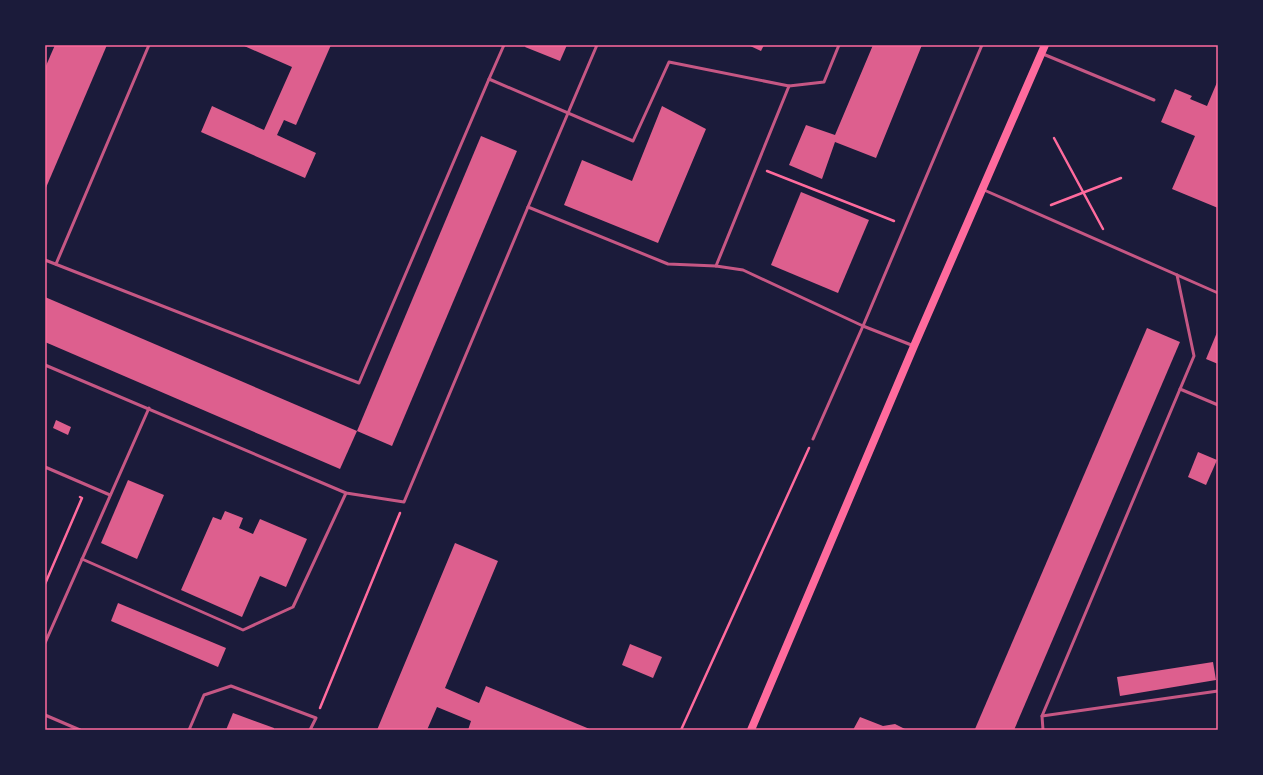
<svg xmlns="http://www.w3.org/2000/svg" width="1263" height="775" viewBox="0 0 1263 775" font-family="'Playfair Display',serif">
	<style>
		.building { fill: #dd5f8e }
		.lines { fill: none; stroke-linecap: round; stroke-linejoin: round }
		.path { stroke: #ff6b9d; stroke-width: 2.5 }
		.service { stroke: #c65784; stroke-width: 3 }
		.secondary { stroke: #ff6b9d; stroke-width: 8 }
		.neatline { fill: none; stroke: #ff6b9d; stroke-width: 1.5 }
	</style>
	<rect width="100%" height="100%" fill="#1b1b3a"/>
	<g class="building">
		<polygon points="55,45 107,45 45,190 45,68"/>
		<polygon points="242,45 331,45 296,125 284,120 277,135 316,153 305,178 201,132 212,106 264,130 292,67"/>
		<polygon points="526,45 567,45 560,61 525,47"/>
		<polygon points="748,45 764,45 761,51"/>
		<polygon points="873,45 922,45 876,158 835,142 822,179 789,165 806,125 835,135"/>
		<polygon points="1218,80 1218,208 1172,189 1195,136 1161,122 1175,89 1192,96 1190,99 1207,106"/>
		<polygon points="662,106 706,129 658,243 564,205 582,160 632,181"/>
		<polygon points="481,136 517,151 392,446 357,431"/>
		<polygon points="801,192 869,220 838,293 771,265"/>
		<polygon points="45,297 357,431 340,469 45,342"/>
		<polygon points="1147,328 1180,342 1014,730 977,730 975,729"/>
		<polygon points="1218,330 1218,364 1206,359"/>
		<polygon points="56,420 71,427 68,435 53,428"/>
		<polygon points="1198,452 1217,460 1206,485 1188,477"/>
		<polygon points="128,480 164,495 137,559 101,543"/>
		<polygon points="225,511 243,518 239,528 253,534 260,519 307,539 286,587 260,576 242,617 181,590 213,517 221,520"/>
		<polygon points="455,543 498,561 445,688 479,703 486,686 592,730 468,730 471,721 437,707 427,730 377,730"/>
		<polygon points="118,603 226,648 218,667 111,621"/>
		<polygon points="630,644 662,657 653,678 622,665"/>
		<polygon points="1213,662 1216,680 1120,696 1117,677"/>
		<polygon points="233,713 274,728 274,730 226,730"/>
		<polygon points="860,717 883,726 895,724 907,730 853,730"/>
	</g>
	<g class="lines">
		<g class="path">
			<polyline points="1054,138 1103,229"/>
			<polyline points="767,171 894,221"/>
			<polyline points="1051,205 1121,178"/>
			<polyline points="45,584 82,498 80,497"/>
			<polyline points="320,708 400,513"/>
			<polyline points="681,730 809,448"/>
		</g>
		<g class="service">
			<polyline points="597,45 528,207 668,264 716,266 743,270 863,326 914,346"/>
			<polyline points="1043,54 1154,100"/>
			<polyline points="489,79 504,45"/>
			<polyline points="984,190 1218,293"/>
			<polyline points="45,260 359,383 489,79 633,141 669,62 789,86 824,82 839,45"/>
			<polyline points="56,264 149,45"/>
			<polyline points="716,266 789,86"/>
			<polyline points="45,365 346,493 404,502 528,207"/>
			<polyline points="1180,389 1218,405"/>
			<polyline points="813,439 863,326 982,45"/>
			<polyline points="45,467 110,495"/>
			<polyline points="82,559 243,630 293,607 346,493"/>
			<polyline points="45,643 149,408"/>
			<polyline points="45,715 80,730"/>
			<polyline points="1042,716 1218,691"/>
			<polyline points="189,730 204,695 231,686 316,718 310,730"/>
			<polyline points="1043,730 1042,716 1194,356 1177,275"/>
		</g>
		<polyline class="secondary" points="751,730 914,346 1045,45"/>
	</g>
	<rect width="1263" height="775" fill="none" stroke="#1b1b3a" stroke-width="92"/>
	<rect x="46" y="46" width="1171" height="683" class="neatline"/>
</svg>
